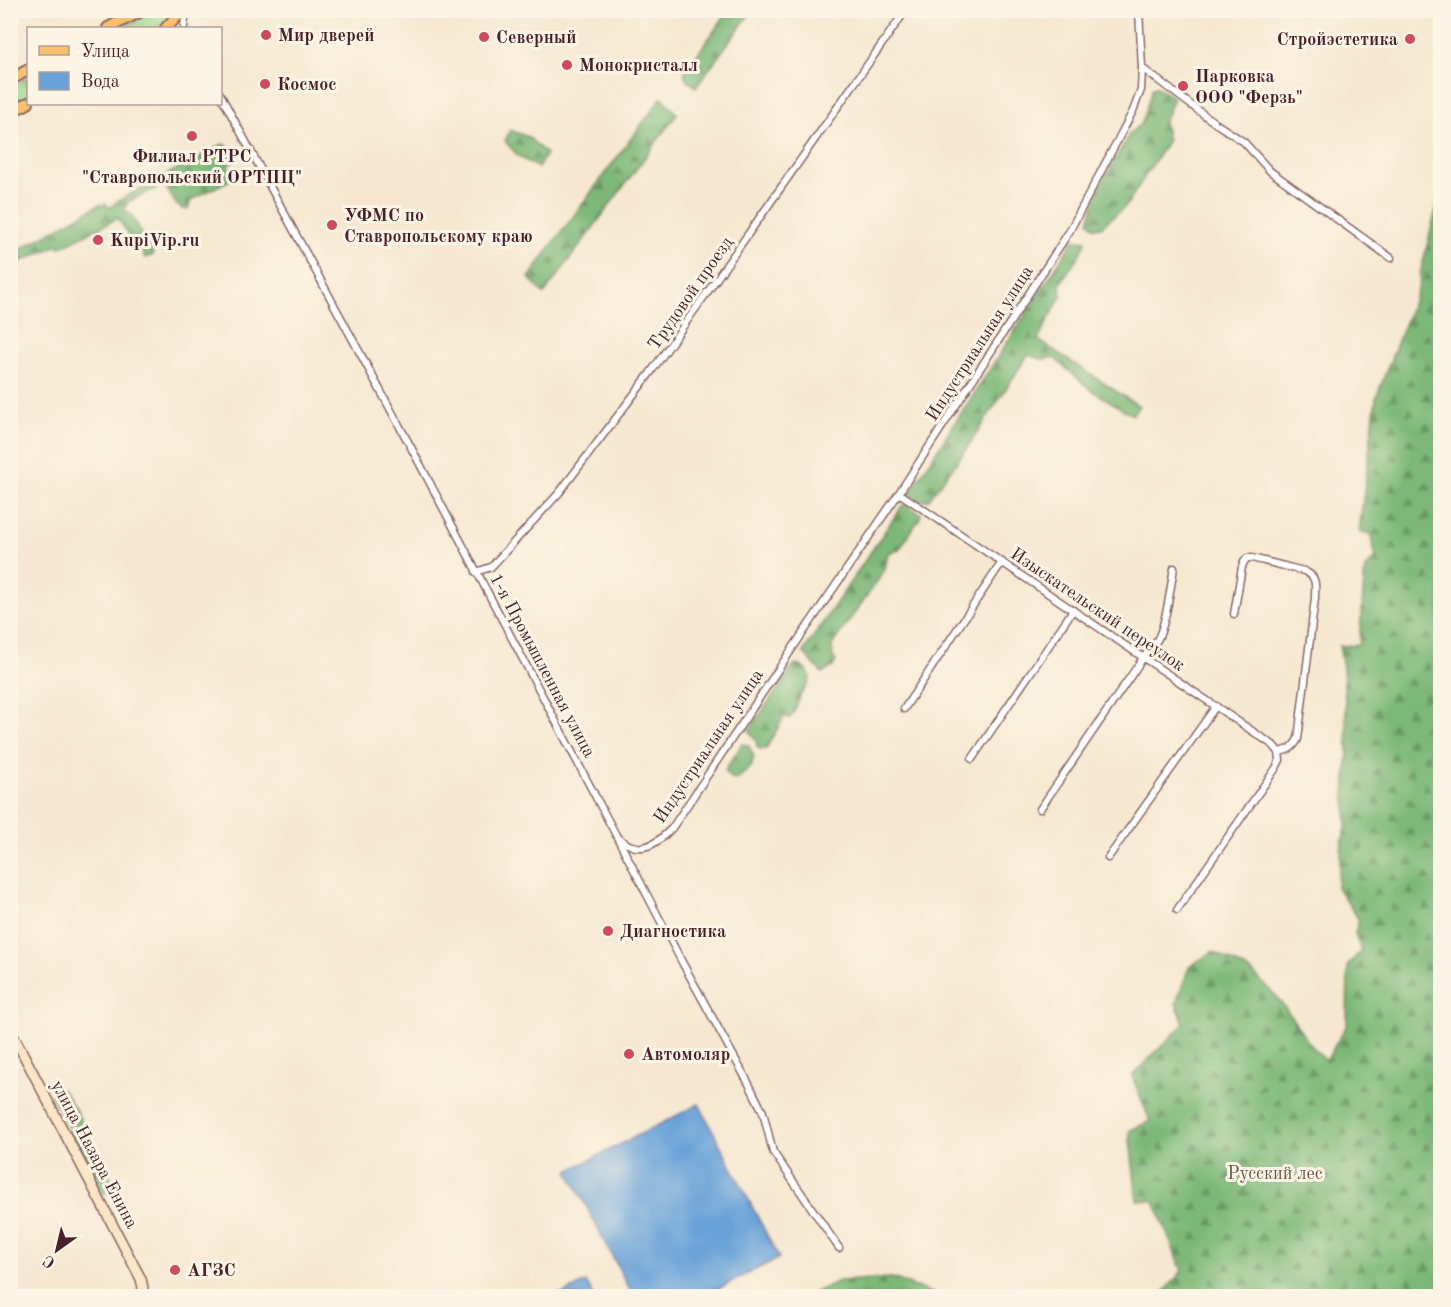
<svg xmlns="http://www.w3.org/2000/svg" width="1451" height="1307" viewBox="0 0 1451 1307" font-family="'Old Standard TT',serif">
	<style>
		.grass { fill: url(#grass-tufts); stroke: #727b5b; stroke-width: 1.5 }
		.forest { fill: url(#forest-firs); stroke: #626c51; stroke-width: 1.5 }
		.water { fill: #69a2d8; stroke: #5a6082; stroke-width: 1.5 }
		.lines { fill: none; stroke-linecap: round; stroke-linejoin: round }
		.minor-casing { stroke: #866565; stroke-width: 9 }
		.secondary-casing { stroke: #866565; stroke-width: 12 }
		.primary-casing { stroke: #866565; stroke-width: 14 }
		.minor { stroke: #fff; stroke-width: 6 }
		.secondary { stroke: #fce5c4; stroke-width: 9 }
		.primary { stroke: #f8bf6c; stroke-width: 10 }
		.poi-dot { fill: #d1495b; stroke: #fcf5e5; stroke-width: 2 }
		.labels { text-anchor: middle; stroke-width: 6; stroke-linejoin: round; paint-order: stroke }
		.poi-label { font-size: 18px; font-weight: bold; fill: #4a1f2b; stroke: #fcf5e5; text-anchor: start }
		.street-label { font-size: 18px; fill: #4a1f2b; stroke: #fcf5e5 }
		.park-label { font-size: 18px; fill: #625648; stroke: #fcf5e5 }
	</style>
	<defs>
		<pattern id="grass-tufts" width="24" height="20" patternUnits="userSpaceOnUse" patternTransform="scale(1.5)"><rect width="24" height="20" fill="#9ad78b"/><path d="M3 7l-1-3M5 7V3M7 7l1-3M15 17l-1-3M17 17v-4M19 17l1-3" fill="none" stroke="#86b878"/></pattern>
		<pattern id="forest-firs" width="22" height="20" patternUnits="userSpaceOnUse" patternTransform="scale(1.5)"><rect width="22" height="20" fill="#7bb877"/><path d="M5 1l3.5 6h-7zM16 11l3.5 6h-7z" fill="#679562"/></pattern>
	</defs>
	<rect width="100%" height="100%" fill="#fcf5e5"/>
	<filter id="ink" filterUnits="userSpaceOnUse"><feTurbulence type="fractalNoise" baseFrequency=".0167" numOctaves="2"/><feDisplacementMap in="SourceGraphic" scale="12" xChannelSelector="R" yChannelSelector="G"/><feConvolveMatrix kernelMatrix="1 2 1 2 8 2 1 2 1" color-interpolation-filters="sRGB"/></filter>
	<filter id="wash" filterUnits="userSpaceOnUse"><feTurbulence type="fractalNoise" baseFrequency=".008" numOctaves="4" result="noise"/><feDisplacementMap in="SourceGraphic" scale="24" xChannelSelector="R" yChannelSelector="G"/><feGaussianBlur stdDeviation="1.35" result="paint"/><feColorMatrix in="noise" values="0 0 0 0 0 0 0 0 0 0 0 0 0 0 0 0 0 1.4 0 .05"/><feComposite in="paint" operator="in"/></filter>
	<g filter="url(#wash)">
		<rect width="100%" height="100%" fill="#f6e8d0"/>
		<g class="grass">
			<path d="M154 11H164L168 15C162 34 137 28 121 28Z"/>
			<polygon points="28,77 28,97 11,106 11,87"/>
		</g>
		<g class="forest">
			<polygon points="729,10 752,11 696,87 688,81 684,73"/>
			<polygon points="1156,86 1174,98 1164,122 1168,140 1126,206 1101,227 1095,228 1089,221 1099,188 1130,133 1142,123 1152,89"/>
			<polygon points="662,97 677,114 544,294 529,278 546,253"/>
			<polygon points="510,130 528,137 546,154 538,168 518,156 505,141"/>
			<polygon points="223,144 226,145 234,155 232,162 228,165 233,177 232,179 191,200 188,209 182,209 176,204 164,184 128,202 125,209 126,212 131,214 153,253 153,255 145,258 133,236 129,236 118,218 61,247 56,246 11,266 11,257 19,252 22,248 99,205 106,204 108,207 111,207 116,202"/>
			<polygon points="1440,193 1440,1296 1161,1296 1182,1271 1154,1201 1137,1200 1129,1131 1150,1121 1132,1076 1184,1024 1176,1003 1189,967 1213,951 1252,972 1278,998 1309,1043 1326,1061 1347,1025 1348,965 1361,951 1355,933 1359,920 1337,887 1342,843 1347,824 1345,795 1348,752 1343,668 1339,646 1359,645 1365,568 1376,557 1370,534 1359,531 1376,398 1419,286 1421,270"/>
			<path d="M1079 240 1086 241 1083 249 1060 284 1061 296 1038 340 1139 406 1132 415 1091 390 1054 358 1041 359 1028 355 963 454 928 500C919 502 915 500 910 492L1073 241Z"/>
			<polygon points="907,505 921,514 920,518 899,550 888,553 885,570 832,645 833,657 836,661 833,667 822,673 803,652 902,506"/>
			<path d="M795 664C800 665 803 666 807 671 815 680 804 688 800 696 797 706 796 709 790 718L784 717 766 749H760L757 747 756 741 749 730Z"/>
			<polygon points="742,744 748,745 754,756 751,767 736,780 728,776 725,770"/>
			<polygon points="62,1089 75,1109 114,1185 109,1192 103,1194 51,1095 55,1090"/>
			<polygon points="892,1278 940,1296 808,1296 838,1281"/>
		</g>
		<g class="water">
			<polygon points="699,1104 779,1258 704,1296 633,1296 568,1171"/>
			<polygon points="586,1282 594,1296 558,1296"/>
		</g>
	</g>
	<g filter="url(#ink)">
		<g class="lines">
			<defs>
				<g id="minor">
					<polyline points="184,27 186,10"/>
					<polyline points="1142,68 1215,123 1244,142 1270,171 1391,258"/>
					<polyline points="220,94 413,451 618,839 683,964 749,1084 763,1112 773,1152 839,1248"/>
					<polyline points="899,493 1273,745 1279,752"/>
					<polyline points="476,572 491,567 559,493 651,372 906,10"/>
					<path d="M1234 614 1242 567 1244 562 1247 558H1252L1304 571C1318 577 1315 585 1315 598L1298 739C1293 748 1289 750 1279 752"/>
					<polyline points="904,709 1002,562"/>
					<polyline points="972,759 1073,610"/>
					<path d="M1040 809 1143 658C1149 651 1157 643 1160 634 1168 614 1170 589 1174 568"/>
					<path d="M619 839C623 841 628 845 632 846 649 851 661 839 672 828L792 649 899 493 1069 232 1133 111 1141 90 1142 68 1139 10"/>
					<polyline points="1108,858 1216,706"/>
					<polyline points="1177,910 1276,768 1280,760 1279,752"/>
				</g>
				<polyline id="secondary" points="10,1029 141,1279 143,1288 142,1296"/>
				<g id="primary">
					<polyline points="108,28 143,10"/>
					<polyline points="166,28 183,10"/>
					<polyline points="10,80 28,70"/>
					<polyline points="10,112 28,103"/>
				</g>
			</defs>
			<use href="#minor" class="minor-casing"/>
			<use href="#secondary" class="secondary-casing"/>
			<use href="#primary" class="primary-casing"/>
			<use href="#minor" class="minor"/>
			<use href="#secondary" class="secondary"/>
			<use href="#primary" class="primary"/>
		</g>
	</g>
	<g class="poi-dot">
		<circle cx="266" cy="35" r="6"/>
		<circle cx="484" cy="37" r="6"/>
		<circle cx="1410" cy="39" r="6"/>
		<circle cx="567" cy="65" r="6"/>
		<circle cx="265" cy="84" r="6"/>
		<circle cx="1183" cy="86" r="6"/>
		<circle cx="192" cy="136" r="6"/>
		<circle cx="332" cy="225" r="6"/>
		<circle cx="98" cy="240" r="6"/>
		<circle cx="608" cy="931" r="6"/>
		<circle cx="629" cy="1054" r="6"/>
		<circle cx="175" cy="1270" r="6"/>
	</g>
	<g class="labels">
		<g class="poi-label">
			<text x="278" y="41">Мир дверей</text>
			<text x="496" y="43">Северный</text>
			<text x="1398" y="45" text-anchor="end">Стройэстетика</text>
			<text x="579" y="71">Монокристалл</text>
			<text x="1195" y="82">Парковка<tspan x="1195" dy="21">ООО "Ферзь"</tspan></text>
			<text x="277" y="90">Космос</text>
			<text x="192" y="162" text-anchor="middle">Филиал РТРС<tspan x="192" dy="21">"Ставропольский ОРТПЦ"</tspan></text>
			<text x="344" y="221">УФМС по<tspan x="344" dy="21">Ставропольскому краю</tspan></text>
			<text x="110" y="246">KupiVip.ru</text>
			<text x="620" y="937">Диагностика</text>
			<text x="641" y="1060">Автомоляр</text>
			<text x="187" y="1276">АГЗС</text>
		</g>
		<g class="street-label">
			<text transform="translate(690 293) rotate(-55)" y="6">Трудовой проезд</text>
			<text transform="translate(979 343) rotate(-57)" y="6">Индустриальная улица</text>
			<text transform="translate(1098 609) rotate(34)" y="6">Изыскательский переулок</text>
			<text transform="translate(543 665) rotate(62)" y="6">1-я Промышленная улица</text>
			<text transform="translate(708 746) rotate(-56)" y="6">Индустриальная улица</text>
			<text transform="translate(95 1154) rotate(62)" y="6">улица Назара Енина</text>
		</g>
		<g class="park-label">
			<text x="1275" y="1179">Русский лес</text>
		</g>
	</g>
	<rect width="1451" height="1307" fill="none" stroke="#fcf5e5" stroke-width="36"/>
	<rect x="27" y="27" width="195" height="78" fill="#fcf5e5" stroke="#b59f9b" stroke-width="1.5"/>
	<rect x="39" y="46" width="30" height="9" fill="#f8bf6c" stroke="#b59f9b" stroke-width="1.5"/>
	<text x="81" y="57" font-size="18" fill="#4a1f2b">Улица</text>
	<rect x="39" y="72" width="30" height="18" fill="#69a2d8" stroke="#b59f9b" stroke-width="1.5"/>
	<text x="81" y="87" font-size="18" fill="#4a1f2b">Вода</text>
	<g transform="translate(57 1250) rotate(214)" stroke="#fcf5e5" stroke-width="4.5" paint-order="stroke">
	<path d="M0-4.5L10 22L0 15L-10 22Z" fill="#4a1f2b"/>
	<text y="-9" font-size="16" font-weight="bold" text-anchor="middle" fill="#4a1f2b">С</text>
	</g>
</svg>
